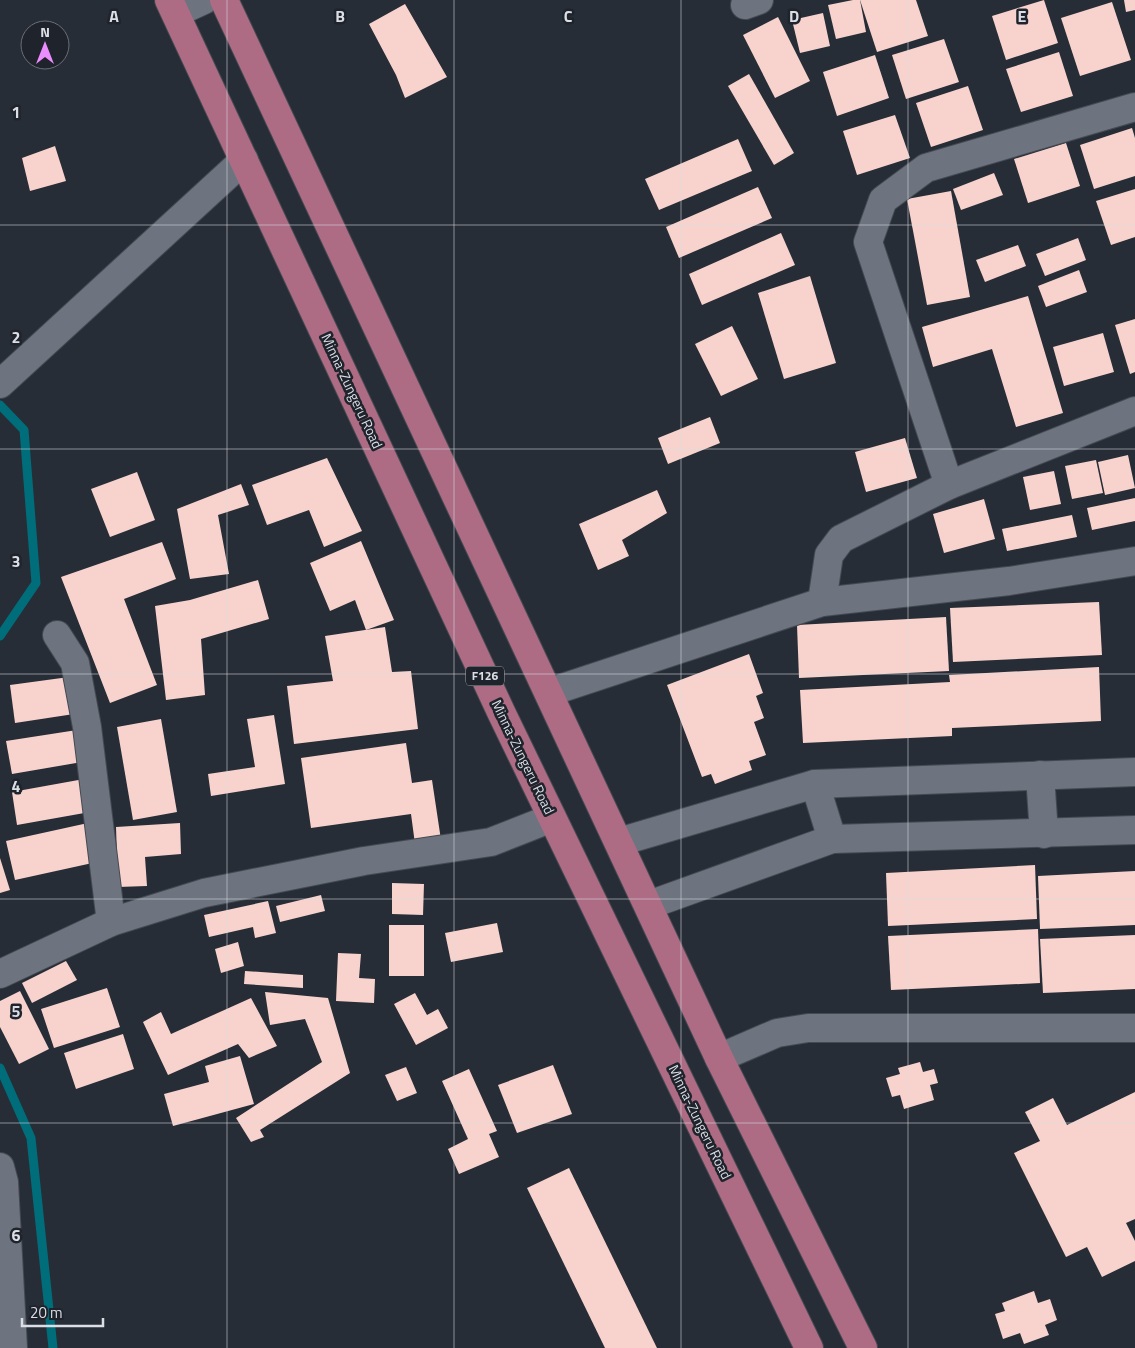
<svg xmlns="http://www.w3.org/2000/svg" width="1135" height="1348" viewBox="0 0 1135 1348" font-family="'Titillium Web',sans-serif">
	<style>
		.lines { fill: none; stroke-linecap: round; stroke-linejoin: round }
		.stream { stroke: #006d7b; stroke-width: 9 }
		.building { fill: #f8d3cd }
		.minor-casing { stroke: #454952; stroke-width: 30 }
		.major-casing { stroke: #454952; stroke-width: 30 }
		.minor { stroke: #6d747f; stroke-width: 28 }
		.major { stroke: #ad6c83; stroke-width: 28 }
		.grid { fill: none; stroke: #dbdee5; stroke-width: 1; stroke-opacity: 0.55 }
		.labels { text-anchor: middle; stroke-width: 5; stroke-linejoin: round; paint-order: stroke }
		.shield { fill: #1e232c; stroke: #a2a6ae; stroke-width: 1 }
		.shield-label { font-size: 12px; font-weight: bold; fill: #dbdee5 }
		.street-label { font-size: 14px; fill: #dbdee5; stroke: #1e232c }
		.grid-label { font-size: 16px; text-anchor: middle; font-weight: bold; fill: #dbdee5; stroke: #1e232c; stroke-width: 5; stroke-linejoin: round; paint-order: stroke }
	</style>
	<rect width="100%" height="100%" fill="#272d36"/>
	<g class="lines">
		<g class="stream">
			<polyline points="0,405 24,430 36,583 0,636"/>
			<polyline points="0,1068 31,1138 53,1348"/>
		</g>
	</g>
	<g class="building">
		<polygon points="853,0 860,0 866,32 836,39 828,5"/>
		<polygon points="860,0 916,0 928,36 877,52"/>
		<polygon points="1044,0 1058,43 1006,60 992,16"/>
		<polygon points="1124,0 1135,0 1135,10 1126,12"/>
		<polygon points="1112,2 1131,60 1080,76 1061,18"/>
		<polygon points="405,4 447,77 405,98 396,75 369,24"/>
		<polygon points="823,13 830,46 800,53 792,20"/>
		<polygon points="778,17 810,81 775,98 743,35"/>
		<polygon points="944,39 959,82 906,99 892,55"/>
		<polygon points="1059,52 1073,96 1021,112 1006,69"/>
		<polygon points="875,55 889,98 837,116 823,72"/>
		<polygon points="749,74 794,153 774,165 728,86"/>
		<polygon points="968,86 983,130 931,147 916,103"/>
		<polygon points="895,115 910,158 857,175 843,131"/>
		<polygon points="1132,128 1135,138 1135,176 1094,189 1080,145"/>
		<polygon points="738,139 752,171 659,210 645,179"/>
		<polygon points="1066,143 1080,186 1028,203 1014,159"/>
		<polygon points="55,146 66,181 30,191 22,158"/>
		<polygon points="994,173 1003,195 961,210 953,189"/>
		<polygon points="758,187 772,218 679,258 666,227"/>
		<polygon points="1135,189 1135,237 1111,245 1096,201"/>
		<polygon points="951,191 970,297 927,305 907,199"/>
		<polygon points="781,233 795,265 702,305 689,274"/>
		<polygon points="1078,238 1086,260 1045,276 1036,254"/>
		<polygon points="1018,245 1026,266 985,282 976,260"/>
		<polygon points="1079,270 1087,292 1046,307 1038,286"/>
		<polygon points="810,276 836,363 784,379 758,293"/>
		<polygon points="1028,296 1063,413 1016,427 992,349 933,367 922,327"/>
		<polygon points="1135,319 1135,372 1130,374 1115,325"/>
		<polygon points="732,326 758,379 721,396 695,344"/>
		<polygon points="1103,333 1114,372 1064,386 1053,347"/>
		<polygon points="710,417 720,443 668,464 658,438"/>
		<polygon points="905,438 917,478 866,492 855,452"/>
		<polygon points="1128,455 1135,488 1105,495 1098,462"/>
		<polygon points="327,458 362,531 324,547 309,510 267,525 252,485"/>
		<polygon points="1096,460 1103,493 1072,499 1065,466"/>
		<polygon points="1054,471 1061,504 1030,510 1023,477"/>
		<polygon points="137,472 155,520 110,537 91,489"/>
		<polygon points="241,484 249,505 218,515 229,574 190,579 177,509"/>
		<polygon points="657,490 667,513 622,540 629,556 598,570 579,524"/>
		<polygon points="1135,498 1135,521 1092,530 1087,508"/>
		<polygon points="984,499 995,539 944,553 933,514"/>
		<polygon points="1072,515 1077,537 1007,551 1002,529"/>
		<polygon points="361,541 394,620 366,630 355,600 330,611 310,563"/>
		<polygon points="162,542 176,579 124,599 157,685 110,703 61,577"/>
		<polygon points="258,580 269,619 201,639 205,695 166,700 155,606 190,600"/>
		<polygon points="1099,602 1102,655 953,662 950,608"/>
		<polygon points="946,617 949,671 799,678 797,625"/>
		<polygon points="385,627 392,672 411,671 418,729 294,744 287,686 333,681 325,636"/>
		<polygon points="749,654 763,693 756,696 764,718 754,722 766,755 749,761 752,770 715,784 711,774 702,777 667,685"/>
		<polygon points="1099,667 1101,721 952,728 952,736 803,743 800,690 950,682 949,675"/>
		<polygon points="69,677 74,714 15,723 10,685"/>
		<polygon points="274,715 285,784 211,796 208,774 255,767 247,719"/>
		<polygon points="161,719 177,812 133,820 117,727"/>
		<polygon points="77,730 82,762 12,774 6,741"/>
		<polygon points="406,743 412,783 432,780 441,840 415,844 411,814 311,828 301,758"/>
		<polygon points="84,779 90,812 17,825 12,792"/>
		<polygon points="88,823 97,862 15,880 6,841"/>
		<polygon points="180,823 181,854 145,857 147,886 118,887 116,827"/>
		<polygon points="0,858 10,890 0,893"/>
		<polygon points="1035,865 1037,919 888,926 886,873"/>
		<polygon points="1135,871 1135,925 1040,929 1038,876"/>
		<polygon points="392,883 424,884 423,915 392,914"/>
		<polygon points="321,895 325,911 280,922 276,906"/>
		<polygon points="268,901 276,933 255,938 253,927 209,937 204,915"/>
		<polygon points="497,923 503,952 451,962 445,933"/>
		<rect x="389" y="925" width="35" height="51"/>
		<polygon points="1038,929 1040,983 891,990 888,936"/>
		<polygon points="1135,935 1135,989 1043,993 1040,939"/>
		<polygon points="238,942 244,966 221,973 215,949"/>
		<polygon points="338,953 361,954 359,978 375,979 374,1003 336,1001"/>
		<polygon points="66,961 77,980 32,1003 22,983"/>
		<polygon points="245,971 303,975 303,988 244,984"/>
		<polygon points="107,988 120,1027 54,1048 41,1009"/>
		<polygon points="20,991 49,1049 19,1064 0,1027 0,1001"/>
		<polygon points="265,992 328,998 350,1073 260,1130 264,1137 251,1142 236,1118 322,1062 305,1019 270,1025"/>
		<polygon points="415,993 427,1015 438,1009 448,1028 416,1045 394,1004"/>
		<polygon points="251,998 277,1046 249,1058 238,1044 168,1075 143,1022 161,1012 171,1034"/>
		<polygon points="123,1034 134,1069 76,1089 64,1053"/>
		<polygon points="240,1056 254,1104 173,1126 164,1094 209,1082 205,1066"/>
		<polygon points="920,1062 923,1072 934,1069 938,1083 930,1085 934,1100 904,1109 900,1095 892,1097 886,1078 900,1074 898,1068"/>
		<polygon points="553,1065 572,1114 517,1133 498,1085"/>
		<polygon points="406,1067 417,1093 397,1101 385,1075"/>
		<polygon points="469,1069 497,1131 489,1134 499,1157 459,1174 448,1149 468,1139 442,1081"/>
		<polygon points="1135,1092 1135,1219 1126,1223 1135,1241 1135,1261 1102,1277 1087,1247 1066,1257 1014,1153 1040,1141 1025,1112 1053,1098 1067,1125"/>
		<polygon points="569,1168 657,1348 605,1348 527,1188"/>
		<polygon points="1034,1291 1038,1303 1050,1299 1057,1320 1045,1325 1049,1335 1024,1344 1020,1333 1003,1339 995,1314 1005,1311 1002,1303"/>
	</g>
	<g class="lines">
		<defs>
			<g id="minor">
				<polyline points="745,5 759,0"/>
				<polyline points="176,13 204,0"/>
				<polyline points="0,384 244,160"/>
				<polyline points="949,485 868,242 883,200 926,168 1135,107"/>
				<polyline points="822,602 829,555 841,539 949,485 1135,411"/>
				<polyline points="57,635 75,663 87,727 111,922"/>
				<polyline points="550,692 822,602 1009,581 1135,561"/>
				<polyline points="1040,775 1044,834"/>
				<polyline points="815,784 832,839"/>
				<polyline points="619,842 815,784 1135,772"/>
				<polyline points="649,905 832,839 1135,830"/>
				<polyline points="0,974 111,922 204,893 364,861 491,842 552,818"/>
				<polyline points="719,1058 777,1033 808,1028 1135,1028"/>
				<polyline points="0,1167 4,1182 13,1348"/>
			</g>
			<g id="major">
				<polyline points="169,0 502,714 809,1348"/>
				<polyline points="224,0 719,1058 863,1348"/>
			</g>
		</defs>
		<use href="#minor" class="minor-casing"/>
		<use href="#major" class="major-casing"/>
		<use href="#minor" class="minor"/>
		<use href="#major" class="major"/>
	</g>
	<path class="grid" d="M227 0V1348M454 0V1348M681 0V1348M908 0V1348M0 225H1135M0 449H1135M0 674H1135M0 899H1135M0 1123H1135"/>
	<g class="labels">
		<rect class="shield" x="466" y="666.5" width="38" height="19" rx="4"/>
		<g class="shield-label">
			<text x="485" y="680">F126</text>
		</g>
		<g class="street-label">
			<text transform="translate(352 391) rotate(65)" y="5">Minna-Zungeru Road</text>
			<text transform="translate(523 757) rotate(64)" y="5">Minna-Zungeru Road</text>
			<text transform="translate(700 1122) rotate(64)" y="5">Minna-Zungeru Road</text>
		</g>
	</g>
	<g class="grid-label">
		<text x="114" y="22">A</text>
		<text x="340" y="22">B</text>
		<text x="568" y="22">C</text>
		<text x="794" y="22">D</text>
		<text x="1022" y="22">E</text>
		<text x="16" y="118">1</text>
		<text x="16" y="343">2</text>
		<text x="16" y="567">3</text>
		<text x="16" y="792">4</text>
		<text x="16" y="1017">5</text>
		<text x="16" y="1241">6</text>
	</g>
	<g transform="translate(45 45)"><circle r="24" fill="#1e232c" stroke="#6a6e76"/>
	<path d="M0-4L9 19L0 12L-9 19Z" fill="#eb8dfc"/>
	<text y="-8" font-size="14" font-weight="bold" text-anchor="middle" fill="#dbdee5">N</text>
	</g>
	<path d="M22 1318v8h81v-8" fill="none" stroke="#dbdee5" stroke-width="2.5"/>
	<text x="30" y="1318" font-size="15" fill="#dbdee5" stroke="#1e232c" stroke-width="4" paint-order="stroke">20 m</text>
</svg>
